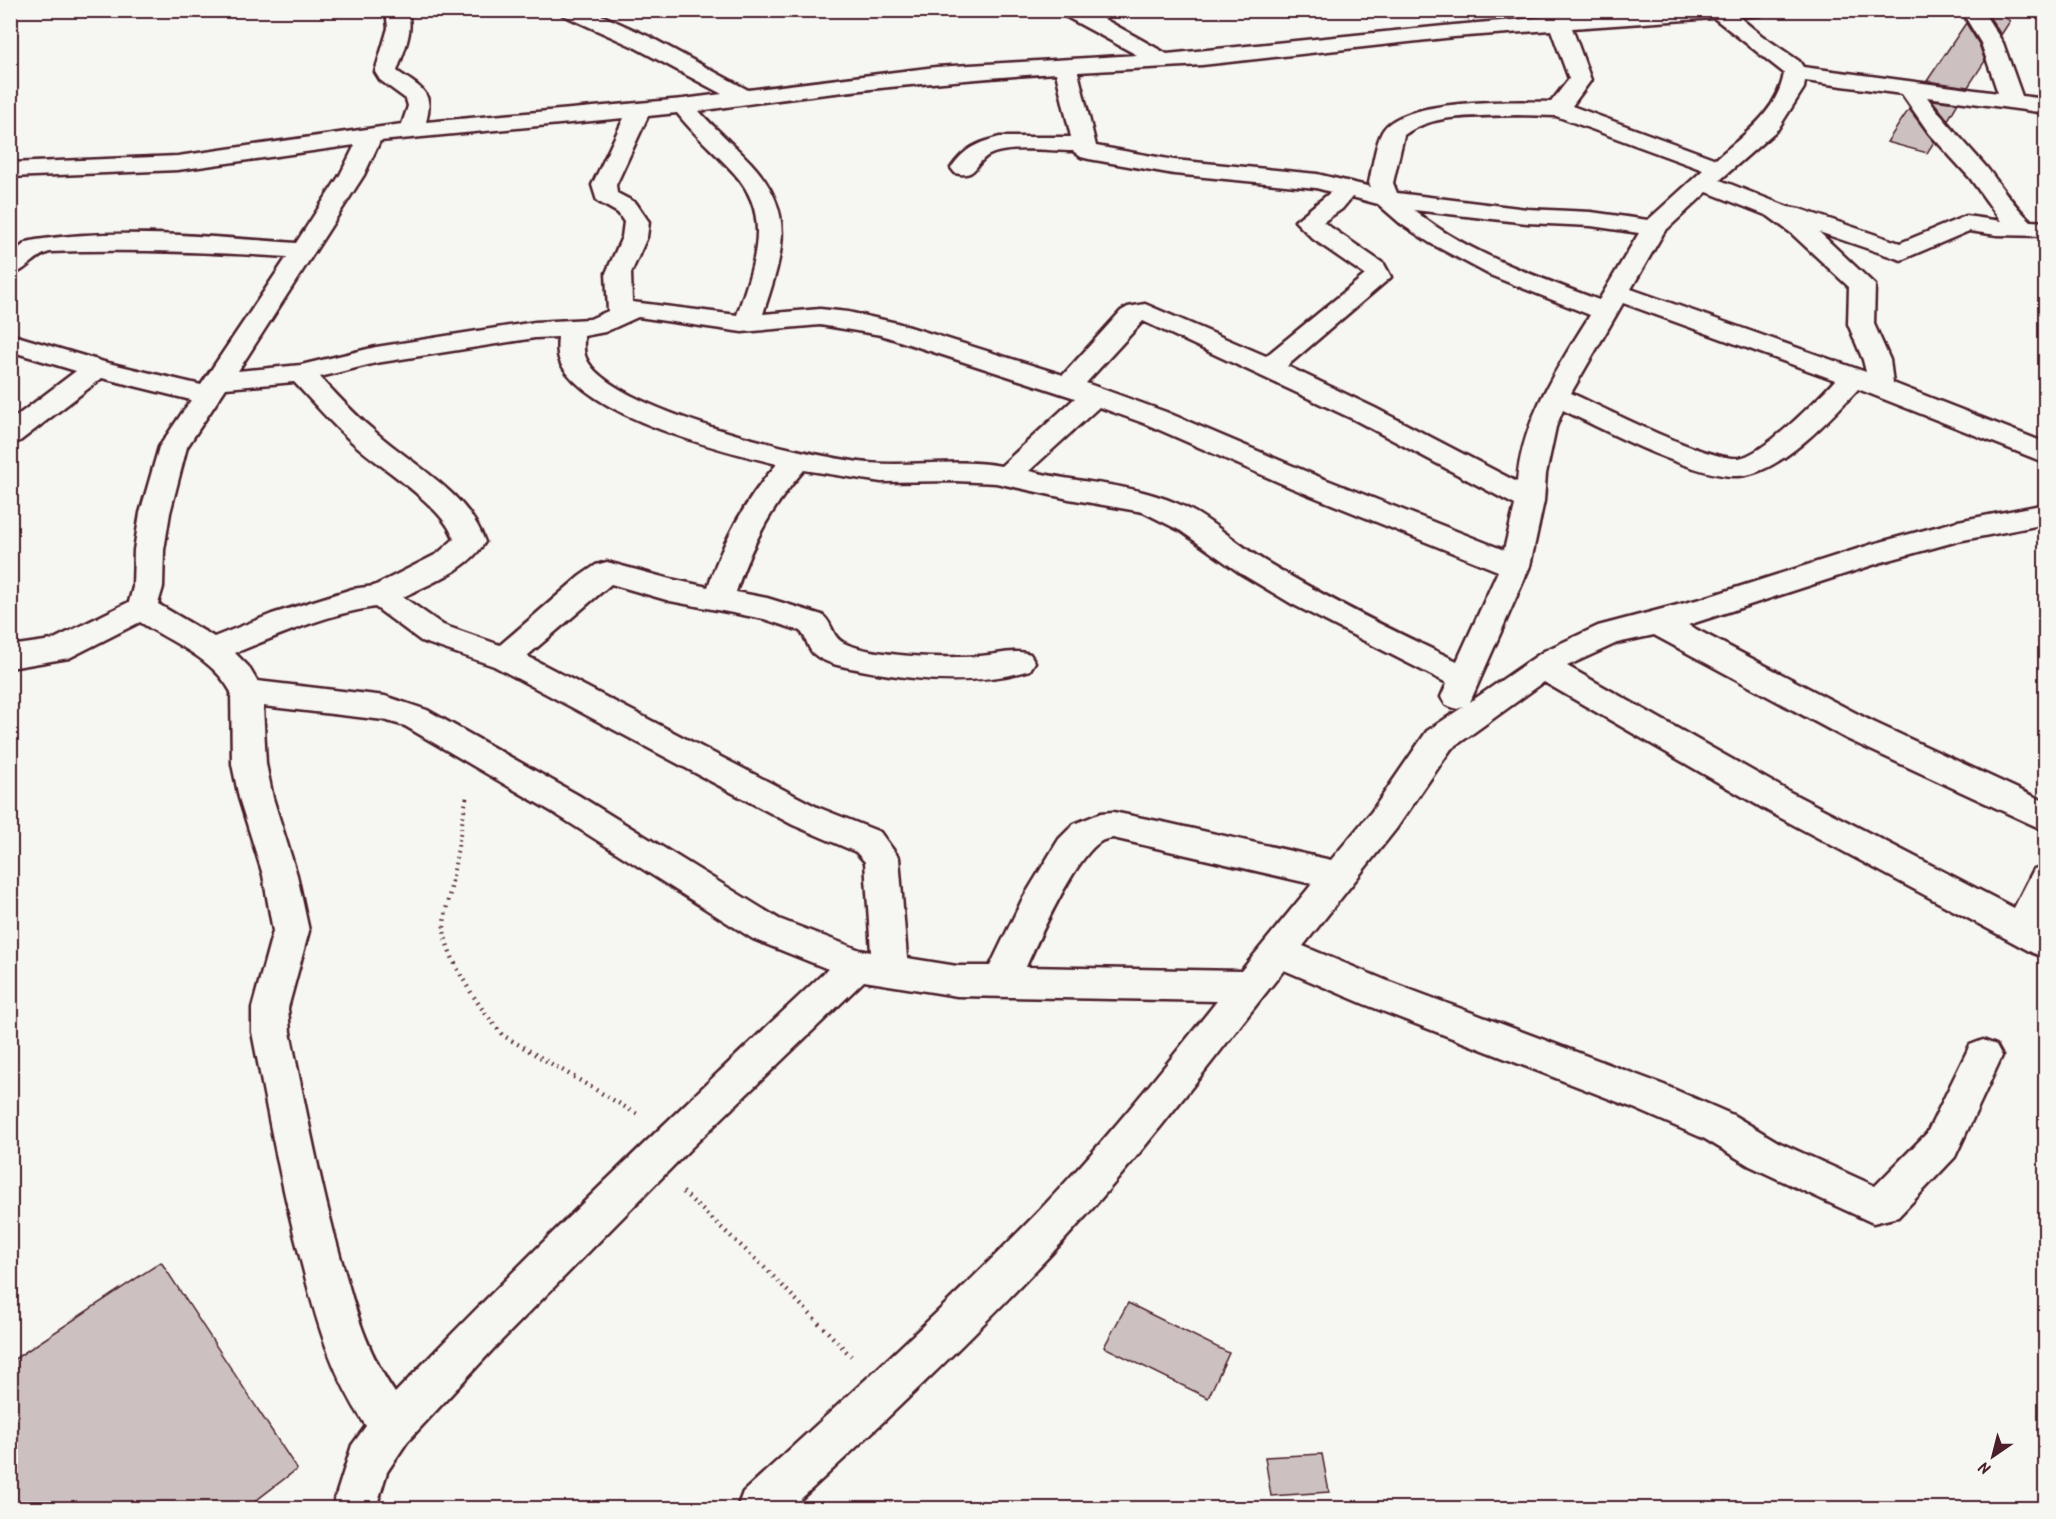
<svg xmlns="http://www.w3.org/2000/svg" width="2056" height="1519" viewBox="0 0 2056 1519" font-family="Kalam,sans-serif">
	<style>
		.building { fill: #ccc1c0; stroke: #4a1f2b; stroke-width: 1.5 }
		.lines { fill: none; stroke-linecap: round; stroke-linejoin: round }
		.minor-casing { stroke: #4a1f2b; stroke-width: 5 }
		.path-far1 { stroke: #4a1f2b; stroke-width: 4; stroke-dasharray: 1.5 4.5; stroke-linecap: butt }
		.path { stroke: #4a1f2b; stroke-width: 4.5; stroke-dasharray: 1.5 5; stroke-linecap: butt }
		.minor { fill: #f6f6f2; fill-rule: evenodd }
	</style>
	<rect width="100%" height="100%" fill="#f6f6f2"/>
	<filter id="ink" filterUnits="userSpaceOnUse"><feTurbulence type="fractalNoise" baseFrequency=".0167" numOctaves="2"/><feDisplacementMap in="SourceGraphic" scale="12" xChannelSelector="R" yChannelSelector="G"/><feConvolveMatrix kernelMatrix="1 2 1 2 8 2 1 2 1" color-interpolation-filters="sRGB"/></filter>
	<g filter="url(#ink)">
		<g class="building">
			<polygon points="1985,10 1994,10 2010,21 2001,35"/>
			<polygon points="1966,23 1979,44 1985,61 1968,87 1927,81"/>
			<polygon points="1932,100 1958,103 1948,120"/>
			<polygon points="1909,109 1934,142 1927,153 1887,142"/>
			<polygon points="161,1262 297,1469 245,1509 10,1509 10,1362"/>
			<polygon points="1128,1303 1229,1353 1208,1398 1104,1347"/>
			<polygon points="1322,1454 1329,1492 1271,1496 1265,1457"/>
		</g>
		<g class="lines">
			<defs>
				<path id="minor" d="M386 10H407C415 29 403 53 397 71 420 88 435 91 426 122L683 99 722 94 634 47 563 15 561 10H590L650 37 748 90 936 67 1137 55 1063 15 1061 10H1088L1167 54 1454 25 1628 10H1764L1762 15 1739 17 1761 35 1799 61 1803 67 1998 93 1981 43 1961 10H1982L2003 43 2022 96 2046 99V113L1927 97C1945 123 1967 144 1987 168 2002 187 2013 205 2031 221L2046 222V236L1997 235 1969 231 1901 260 1819 232 1875 285 1874 324 1890 360 1893 383 2046 443V463L1858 389C1831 418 1780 474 1738 476 1695 478 1604 430 1563 410L1556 427 1546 474 1544 501 1530 566 1470 702 1544 651 1598 626 1704 598 1873 544 1958 521 2046 504V524L1958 541 1882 562 1688 625 1871 721 2046 802V831L1847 739 1654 635 1617 643 1567 666 1790 792 2014 908 2034 869 2046 865V917L2042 924 2046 925V958L2033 953 1766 810 1544 682 1451 749 1396 829 1303 946 1390 982 1664 1085 1733 1115 1778 1142 1875 1186 1927 1133 1970 1045 1983 1040 1996 1045 2002 1056 1955 1157 1898 1217 1873 1223 1750 1166 1705 1139 1636 1109 1364 1004 1284 970C1212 1060 1144 1153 1066 1238 979 1332 885 1421 791 1508H737L743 1492C843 1401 943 1310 1037 1213 1101 1146 1160 1073 1217 1001L957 996 864 981 690 1149 497 1345 407 1442 387 1472 376 1508H332L352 1445 366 1426C330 1371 317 1323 301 1261 281 1185 267 1109 252 1032V1008L273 931 263 875 239 798 232 764 231 692C212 657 172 643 140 622L69 658 10 668V646L52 640 129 602 133 587 134 550 140 513 159 447 191 400 102 378 20 441 10 444V421L76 371 10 351V334L104 362 201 385 287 257C208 252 129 249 50 252 35 255 26 272 10 275V255L27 242 36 240C121 227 211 237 296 243L340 175 355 145 178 170 10 177V163L178 156 402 124 408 106 406 99 380 80 375 72 388 28ZM1714 18 1784 73C1778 112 1743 135 1716 159L1572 106 1591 80 1572 28ZM1551 30 1569 79 1551 102C1514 101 1407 99 1384 129 1376 139 1372 170 1369 183L1371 187 1317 174 1174 160 1096 146 1078 72 1202 65 1454 37ZM1056 73 1071 137H1000C977 143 965 148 951 168L955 173C977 179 974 163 989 155 1009 145 1051 151 1073 151L1081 157 1089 159 1174 174 1316 188 1331 192 1295 221 1313 239 1365 275 1266 356 1145 304 1128 307 1121 311 1063 375 897 323 848 312 820 309 763 314C782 255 798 214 751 163 734 145 715 129 699 111 818 93 936 81 1056 73ZM1805 81 1902 94 1929 133 1970 178 2001 221 1966 216 1900 243 1800 209 1788 207 1720 180 1778 129 1804 88ZM677 113C694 135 716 153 734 173 774 217 753 266 737 315L632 302 631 273 647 237 649 222 636 203 617 193 616 185 648 116ZM1517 115 1556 116 1703 170 1648 220 1591 212 1527 209 1397 193 1393 183 1404 135C1435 112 1480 117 1517 115ZM624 118 592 185 597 201 618 213 624 222 622 237 606 273 608 311 590 319 535 322 376 347 301 365 238 371 364 175 380 141ZM1707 192 1768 216 1791 233 1849 287 1848 324 1863 360 1866 372 1631 289 1664 232ZM1352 197 1378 204 1401 224 1430 243 1490 275 1590 315C1558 367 1522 419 1517 482L1375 408 1287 366 1391 277 1384 264 1323 222 1342 209ZM1414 210 1527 223 1591 226 1639 233 1599 300C1539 277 1463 252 1414 210ZM1623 303 1835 380C1818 399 1763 455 1739 458 1706 461 1604 408 1571 393ZM638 317 742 332 820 325 881 335 1075 398 1001 466C957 458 913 467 868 463 814 458 608 410 586 358 583 352 584 343 584 336L605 332ZM1143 321 1355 420 1515 505 1504 550 1312 474 1166 412 1086 383ZM558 337C557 346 557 356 561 364 592 418 720 450 777 464 746 499 722 543 708 587L670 579 607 562 596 565 580 576 500 645 443 625 403 597C431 583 468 570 485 542 467 491 410 464 372 429 353 413 337 395 320 377L376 363 535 338ZM294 382C313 402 331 423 352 442 379 467 443 505 454 539L437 554 374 586 352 589 272 614 214 637 158 604 163 587 164 550 170 513 187 447 226 388ZM1099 407 1146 424 1292 488 1498 571 1457 661C1391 630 1326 598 1263 560 1234 542 1208 516 1176 503 1130 483 1077 483 1029 471ZM804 470 881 482 956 481 996 483 1069 499 1143 512 1181 531 1240 573 1292 604 1447 683 1441 697 1446 705 1457 709 1463 707 1427 731 1372 811 1331 860 1167 823 1113 812 1101 813 1074 824 1059 839 1022 900 990 966H957L907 958 899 858 880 832 817 807 527 656 611 584 670 601 764 619 800 631C807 637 807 648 814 654 825 664 846 667 861 670 916 681 976 686 1030 670L1035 662 1030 654C1014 649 997 655 980 656 946 659 874 657 844 643 831 637 833 622 822 615L767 598 736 592C750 547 772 506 804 470ZM375 607 421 641 494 666 793 825 856 852 865 862 871 952 860 950 779 919 578 795 427 710 385 696 257 681 248 666 235 653C280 635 326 614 375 607ZM263 706 384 720 405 726 554 813 753 939 828 969C681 1107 534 1247 395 1393 364 1347 356 1310 341 1259 320 1184 306 1108 290 1032L288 1008 309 931 297 875 273 798 266 764ZM1113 838 1312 884 1241 971 1026 967C1039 938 1075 858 1100 842 1104 839 1108 839 1113 838Z"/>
			</defs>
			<use href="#minor" class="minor-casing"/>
			<polyline class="path-far1" points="452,882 467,794"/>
			<g class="path">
				<path d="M452 881C450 896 443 916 444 931 448 962 483 1014 504 1036L637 1114"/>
				<polyline points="683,1192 765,1268 851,1356"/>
			</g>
			<use href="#minor" class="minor"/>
		</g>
	</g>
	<rect width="2056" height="1519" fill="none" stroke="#f6f6f2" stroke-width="36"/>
	<rect x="18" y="18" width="2020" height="1483" fill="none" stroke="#4a1f2b" stroke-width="2" filter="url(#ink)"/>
	<g transform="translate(1993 1456) rotate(215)" stroke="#f6f6f2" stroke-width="4.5" paint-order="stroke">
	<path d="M0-4.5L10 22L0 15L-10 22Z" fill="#4a1f2b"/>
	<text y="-9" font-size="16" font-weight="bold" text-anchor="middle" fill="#4a1f2b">N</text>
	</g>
</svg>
